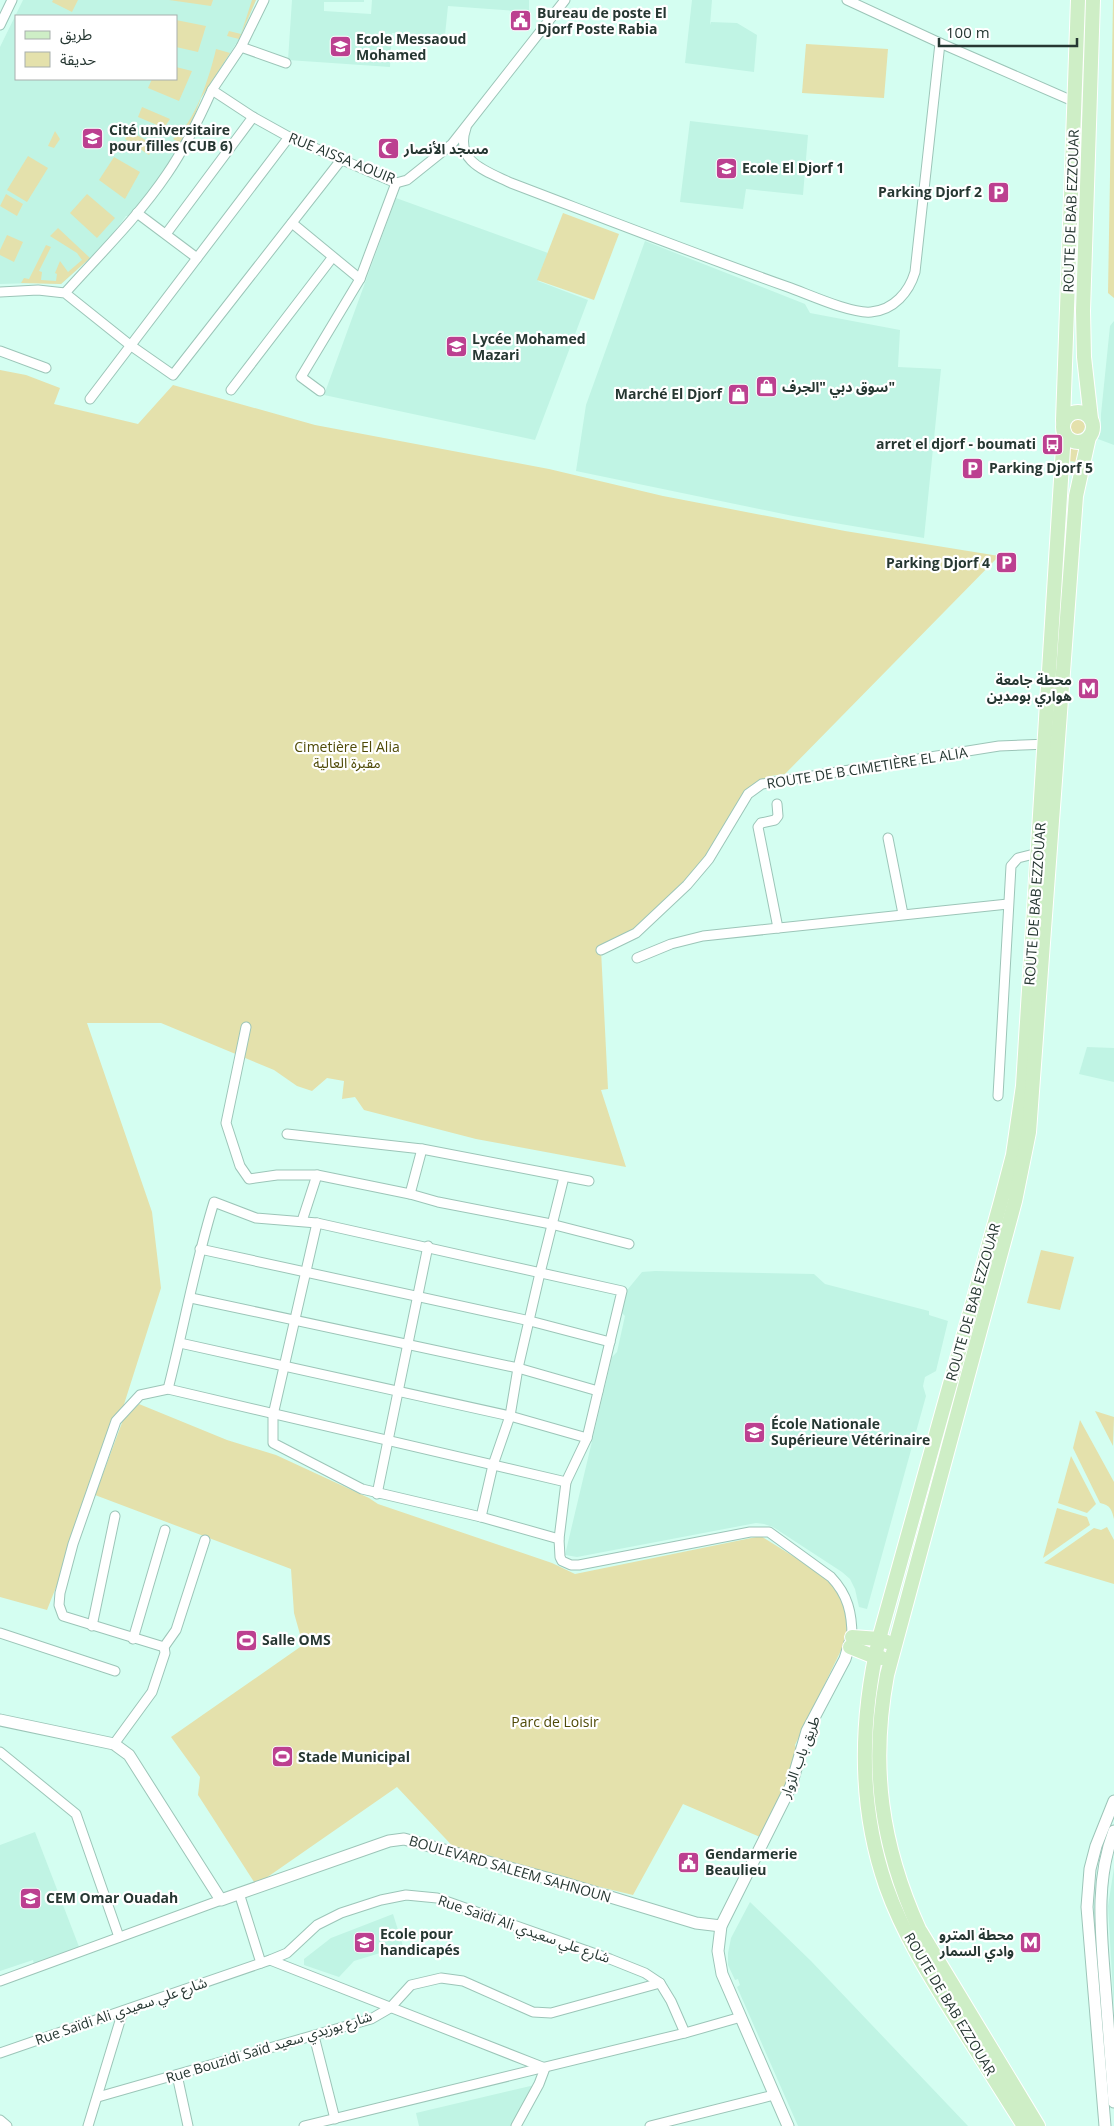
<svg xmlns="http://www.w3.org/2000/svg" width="1114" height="2126" viewBox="0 0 1114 2126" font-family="'Open Sans','Noto Sans Arabic',sans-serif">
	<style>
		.built { fill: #c0f4e4; fill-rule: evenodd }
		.green { fill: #e4e1ac }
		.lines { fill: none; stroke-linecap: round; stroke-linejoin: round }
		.street-casing { stroke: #9cc5b8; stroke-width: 11 }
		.secondary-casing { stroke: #9cc5b8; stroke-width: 13 }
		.primary-casing { stroke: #fff; stroke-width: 16 }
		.street { stroke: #fff; stroke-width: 9 }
		.secondary { stroke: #fff; stroke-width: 11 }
		.primary { stroke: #ceeec6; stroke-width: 14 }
		.labels { text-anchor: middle; stroke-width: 4.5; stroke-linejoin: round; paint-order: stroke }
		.poi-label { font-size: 14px; font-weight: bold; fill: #263732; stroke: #fff; text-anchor: start }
		.street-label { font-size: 14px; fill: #263732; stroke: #fff }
		.park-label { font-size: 14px; fill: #4f4a07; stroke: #fff }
	</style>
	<rect width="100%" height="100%" fill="#d4fef1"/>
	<g class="built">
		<path d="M23 0H256L243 33 201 98 183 145 166 172 131 216H126L107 242 61 284 36 283 0 284V47ZM16 16H176V79H16Z"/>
		<polygon points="292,0 364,0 364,2 324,2 324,11 371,14 372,0 529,0 529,12 448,6 445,35 392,33 390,67 288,60"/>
		<polygon points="692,0 712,0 710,25 711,22 737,23 757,35 754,72 685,63"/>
		<polygon points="690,121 808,135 803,195 746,189 743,209 680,202"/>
		<polygon points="396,198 548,253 538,281 588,300 535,440 324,395"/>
		<polygon points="645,241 805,304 810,313 900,330 898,367 941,369 924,538 793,516 576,471 586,405"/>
		<polygon points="1114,321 1114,445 1098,439 1101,428 1101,414 1110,326"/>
		<polygon points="1087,1047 1114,1048 1114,1082 1079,1074"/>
		<polygon points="655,1271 814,1274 825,1284 929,1311 929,1315 948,1321 936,1371 925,1377 923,1386 926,1396 867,1609 859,1607 855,1589 850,1579 842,1572 773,1527 764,1524 756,1523 577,1557 565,1555 612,1357 617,1352 625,1316 622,1313 626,1296 624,1289 628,1289 642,1272"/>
		<polygon points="35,1832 81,1952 35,1969 33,1960 0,1971 0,1845"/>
		<polygon points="1114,1868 1114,2010 1108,1906"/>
		<polygon points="750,1902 811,1961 968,2126 798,2126 737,1987 740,1985 738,1979 735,1980 728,1965 728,1953 731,1938"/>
		<polygon points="393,1914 403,1946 354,1961 339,1977 304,1965 304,1959 331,1938"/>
		<polygon points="539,2084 517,2126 419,2126 416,2113"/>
	</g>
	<g class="green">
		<polygon points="53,0 78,0 72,12 52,2"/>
		<polygon points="169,0 213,0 211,6"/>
		<polygon points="252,0 256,0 239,39 227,36 229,31 241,34"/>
		<polygon points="1113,0 1114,0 1114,298 1108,293"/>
		<polygon points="176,20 206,26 198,52 176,47"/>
		<polygon points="806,44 888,49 884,98 802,93"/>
		<path d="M216 49 230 53 201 98 183 145 173 139C195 124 210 75 216 49Z"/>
		<polygon points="176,67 192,71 179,101 148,88 152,79 176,79"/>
		<polygon points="142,107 170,119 164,128 138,117"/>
		<polygon points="55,131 60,139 54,148 48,146"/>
		<polygon points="130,131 154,145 149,155 125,139"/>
		<polygon points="28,156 48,168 27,202 7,190"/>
		<polygon points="114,157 140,172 125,199 99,180"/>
		<polygon points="6,194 23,204 17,216 0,206"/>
		<polygon points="87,194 115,218 97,238 70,213"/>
		<polygon points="563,213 619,234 594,300 537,280"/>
		<polygon points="58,228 90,258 61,284 21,283 24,278 29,279 46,245 51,247 39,271 42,272 41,280 56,281 57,274 55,273 60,261 68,272 82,260 77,253 50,236"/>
		<polygon points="7,235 23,242 14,262 0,255 0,250"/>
		<polygon points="0,370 26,375 60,388 54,404 138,424 173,385 315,425 549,469 663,496 845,531 999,556 785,774 770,776 760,781 702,867 629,934 601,950 608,1089 601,1090 626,1167 476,1139 364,1110 355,1097 342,1099 344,1081 327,1078 312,1091 297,1086 274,1070 161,1023 87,1023 152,1212 161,1288 106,1461 47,1610 0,1597"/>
		<circle cx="1077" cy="426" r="8"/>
		<polygon points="1068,448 1081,449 1078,462 1067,461"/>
		<polygon points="1041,1250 1074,1257 1060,1310 1027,1303"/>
		<polygon points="139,1404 227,1440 276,1455 369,1498 378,1504 552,1563 575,1574 761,1536 828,1578 844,1595 849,1634 795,1745 800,1758 760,1837 683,1804 633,1895 459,1853 397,1787 256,1885 198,1795 200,1777 171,1737 303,1645 294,1613 291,1569 95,1495 123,1420"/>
		<polygon points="1095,1411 1114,1417 1113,1446"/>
		<path d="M1080 1420 1114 1482V1519C1112 1511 1111 1505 1100 1503L1073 1448Z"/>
		<polygon points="1071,1456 1096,1504 1087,1513 1058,1503"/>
		<polygon points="1057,1508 1087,1517 1090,1525 1043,1558"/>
		<polygon points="1107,1527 1114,1540 1114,1584 1044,1563 1094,1528 1101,1530"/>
	</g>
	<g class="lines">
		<defs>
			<g id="street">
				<polyline points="264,0 241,47 212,90 253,117 289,137 396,183 407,180 452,144 565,0"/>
				<polyline points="847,0 940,43 1075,102"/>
				<polyline points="0,25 12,0"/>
				<polyline points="241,47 286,63"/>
				<path d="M466 128C454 162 486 171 511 183 603 218 695 254 788 287 808 294 851 314 871 312 894 310 909 292 915 272L940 43"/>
				<polyline points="137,213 197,258"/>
				<polyline points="292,223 360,279"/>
				<polyline points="166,234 253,117"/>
				<polyline points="0,292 38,290 65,293 130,345 173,375 341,160"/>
				<path d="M65 293C100 254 138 217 167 174 185 148 199 119 212 90"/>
				<polyline points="0,351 46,368"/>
				<polyline points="231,390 332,258"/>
				<polyline points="320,391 301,377 360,279 396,183"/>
				<polyline points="90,399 289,137"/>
				<polyline points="777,804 778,816 775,820 761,823 758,827 778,928"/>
				<polyline points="888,838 903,914"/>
				<polyline points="601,950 636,933 687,885 709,859 748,794 762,784 999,746 1049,744"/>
				<polyline points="637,958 671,944 703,936 1008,904"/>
				<polyline points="246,1027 226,1123 240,1166 249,1179 277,1175 317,1175 410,1194 438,1202 551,1224 629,1244"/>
				<polyline points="998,1096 1011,866 1018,858 1038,853"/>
				<polyline points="287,1134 422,1149 589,1181"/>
				<polyline points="410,1194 422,1149"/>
				<polyline points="302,1221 317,1175"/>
				<polyline points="317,1223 273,1415 273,1443 362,1489 481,1517 559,1539"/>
				<polyline points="200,1249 530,1321 610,1342"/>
				<polyline points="191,1298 518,1368 598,1391"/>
				<polyline points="180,1343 510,1416 587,1438"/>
				<path d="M168 1389C184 1327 195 1263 214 1202L256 1218 317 1223 622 1291 587 1438 566 1482 559 1539 560 1557 562 1561 571 1565H579L750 1532H769L831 1577C848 1595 852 1613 852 1637"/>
				<polyline points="377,1494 428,1246"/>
				<polyline points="481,1517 493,1465 510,1416 518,1368 540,1273 564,1177"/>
				<polyline points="92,1626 115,1516"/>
				<polyline points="0,1633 115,1671"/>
				<polyline points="133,1639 165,1530"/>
				<polyline points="164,1647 176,1630 205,1540"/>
				<polyline points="114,1744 152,1692 165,1653 164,1647 63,1616 59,1605 60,1593 73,1544 116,1421 140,1395 168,1389 566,1482"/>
				<polyline points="0,1752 76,1814 119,1937"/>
				<polyline points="239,1893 261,1963"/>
				<polyline points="270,1960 545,2068 539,2084 516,2126"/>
				<polyline points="0,1981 221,1900"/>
				<polyline points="314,2036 335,2119"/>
				<polyline points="0,2053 270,1960 287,1953 317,1925 341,1913 381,1900 406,1895 437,1898 610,1959 645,1973 660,1983 671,2001 685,2033"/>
				<polyline points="177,2075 188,2126"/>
				<polyline points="98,2097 371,2019 390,2008 411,1985 441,1978 463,1981 533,2012 551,2013 660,1983"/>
				<polyline points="0,2120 7,2126"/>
				<polyline points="88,2126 123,2011"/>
				<polyline points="304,2126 685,2033 741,2017"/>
				<polyline points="650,2126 774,2095"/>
			</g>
			<g id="secondary">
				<polyline points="0,1720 114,1744 129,1755 221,1900 389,1841 404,1839 561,1882 696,1923 721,1926"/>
				<path d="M1114 1831C1095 1881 1101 1931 1105 1983 1108 2023 1111 2063 1114 2102"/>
				<polyline points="788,2126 722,1974 718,1951 721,1926 791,1786 807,1731 845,1659 851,1639"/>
				<polyline points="1105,2126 1087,1907 1090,1869 1096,1846 1114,1801"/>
			</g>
			<g id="primary">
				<circle cx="1078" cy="427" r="15"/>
				<polyline points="1091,419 1084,357 1083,311 1093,0"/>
				<polyline points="1063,421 1078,0"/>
				<polyline points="852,1637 879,1639 887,1642"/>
				<polyline points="850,1647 870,1655 882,1658"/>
				<path d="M1024 2126C1002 2091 979 2055 957 2020 930 1977 903 1934 886 1886 858 1805 860 1721 879 1639L1001 1201 1013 1155 1023 1086 1064 432"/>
				<path d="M1038 2126 919 1929C881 1845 870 1766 887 1675L1015 1201 1029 1132 1076 496 1089 437"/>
			</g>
		</defs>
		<use href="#street" class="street-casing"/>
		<use href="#secondary" class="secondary-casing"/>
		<use href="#primary" class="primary-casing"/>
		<use href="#street" class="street"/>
		<use href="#secondary" class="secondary"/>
		<use href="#primary" class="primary"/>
	</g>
	<defs>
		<symbol id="civic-square" viewBox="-11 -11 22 22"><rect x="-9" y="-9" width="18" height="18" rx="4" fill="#bc4090" stroke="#fff"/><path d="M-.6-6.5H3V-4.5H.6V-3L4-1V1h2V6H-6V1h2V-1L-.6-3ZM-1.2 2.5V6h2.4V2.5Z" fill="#fff"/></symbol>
		<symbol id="school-square" viewBox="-11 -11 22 22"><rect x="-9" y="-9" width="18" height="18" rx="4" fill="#bc4090" stroke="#fff"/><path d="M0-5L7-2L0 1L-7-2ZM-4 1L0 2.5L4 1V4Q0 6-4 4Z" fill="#fff"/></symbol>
		<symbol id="university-square" viewBox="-11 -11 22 22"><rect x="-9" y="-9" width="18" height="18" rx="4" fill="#bc4090" stroke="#fff"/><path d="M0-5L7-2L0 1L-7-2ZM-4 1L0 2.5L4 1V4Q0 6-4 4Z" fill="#fff"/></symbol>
		<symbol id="mosque-square" viewBox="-11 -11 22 22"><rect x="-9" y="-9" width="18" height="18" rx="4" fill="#bc4090" stroke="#fff"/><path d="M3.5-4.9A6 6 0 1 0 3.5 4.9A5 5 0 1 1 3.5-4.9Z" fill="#fff"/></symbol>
		<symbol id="parking-square" viewBox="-11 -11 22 22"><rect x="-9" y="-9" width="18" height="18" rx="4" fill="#bc4090" stroke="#fff"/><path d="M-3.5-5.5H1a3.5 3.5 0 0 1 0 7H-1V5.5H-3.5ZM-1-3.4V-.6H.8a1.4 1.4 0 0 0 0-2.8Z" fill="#fff"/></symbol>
		<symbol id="shop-square" viewBox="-11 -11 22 22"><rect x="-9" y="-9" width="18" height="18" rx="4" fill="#bc4090" stroke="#fff"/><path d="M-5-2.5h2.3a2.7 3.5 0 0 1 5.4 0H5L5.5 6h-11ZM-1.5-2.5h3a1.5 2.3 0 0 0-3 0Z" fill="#fff"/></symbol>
		<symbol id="bus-square" viewBox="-11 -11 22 22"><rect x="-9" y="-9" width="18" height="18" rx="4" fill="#bc4090" stroke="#fff"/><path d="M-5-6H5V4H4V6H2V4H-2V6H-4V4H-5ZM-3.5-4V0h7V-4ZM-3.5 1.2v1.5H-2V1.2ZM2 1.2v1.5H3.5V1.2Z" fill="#fff"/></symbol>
		<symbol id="metro-square" viewBox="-11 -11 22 22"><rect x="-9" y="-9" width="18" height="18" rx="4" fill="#bc4090" stroke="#fff"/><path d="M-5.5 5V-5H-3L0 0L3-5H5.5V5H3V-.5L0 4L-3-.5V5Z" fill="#fff"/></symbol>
		<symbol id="stadium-square" viewBox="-11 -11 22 22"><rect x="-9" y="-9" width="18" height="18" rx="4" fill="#bc4090" stroke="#fff"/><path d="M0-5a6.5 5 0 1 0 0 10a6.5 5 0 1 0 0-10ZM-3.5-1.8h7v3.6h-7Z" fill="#fff"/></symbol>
	</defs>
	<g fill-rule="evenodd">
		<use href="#civic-square" x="508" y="8" width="25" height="25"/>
		<use href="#school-square" x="328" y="34" width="25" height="25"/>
		<use href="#university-square" x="80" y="126" width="25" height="25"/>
		<use href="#mosque-square" x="376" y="136" width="25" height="25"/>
		<use href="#school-square" x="714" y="156" width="25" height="25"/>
		<use href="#parking-square" x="986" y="180" width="25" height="25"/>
		<use href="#school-square" x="444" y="334" width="25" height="25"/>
		<use href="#shop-square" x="754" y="374" width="25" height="25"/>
		<use href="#shop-square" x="726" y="382" width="25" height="25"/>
		<use href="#bus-square" x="1040" y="432" width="25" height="25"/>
		<use href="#parking-square" x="960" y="456" width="25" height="25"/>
		<use href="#parking-square" x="994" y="550" width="25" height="25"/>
		<use href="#metro-square" x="1076" y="676" width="25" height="25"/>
		<use href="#university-square" x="742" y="1420" width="25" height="25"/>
		<use href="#stadium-square" x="234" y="1628" width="25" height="25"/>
		<use href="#stadium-square" x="270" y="1744" width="25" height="25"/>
		<use href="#civic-square" x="676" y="1850" width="25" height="25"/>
		<use href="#school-square" x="18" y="1886" width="25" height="25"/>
		<use href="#school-square" x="352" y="1930" width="25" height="25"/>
		<use href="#metro-square" x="1018" y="1930" width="25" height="25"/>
	</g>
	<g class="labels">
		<g class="poi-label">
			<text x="537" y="18">Bureau de poste El<tspan x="537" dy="16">Djorf Poste Rabia</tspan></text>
			<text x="356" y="44">Ecole Messaoud<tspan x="356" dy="16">Mohamed</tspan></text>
			<text x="109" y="135">Cité universitaire<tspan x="109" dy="16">pour filles (CUB 6)</tspan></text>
			<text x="404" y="154">مسجد الأنصار</text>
			<text x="742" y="173">Ecole El Djorf 1</text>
			<text x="982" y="197" text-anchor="end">Parking Djorf 2</text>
			<text x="472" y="344">Lycée Mohamed<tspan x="472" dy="16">Mazari</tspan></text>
			<text x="782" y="392">سوق دبي "الجرف"</text>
			<text x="722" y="399" text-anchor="end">Marché El Djorf</text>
			<text x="1036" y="449" text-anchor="end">arret el djorf - boumati</text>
			<text x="989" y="473">Parking Djorf 5</text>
			<text x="990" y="568" text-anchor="end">Parking Djorf 4</text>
			<text x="1072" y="685" text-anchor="end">محطة جامعة<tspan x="1072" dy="16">هواري بومدين</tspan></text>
			<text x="771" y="1429">École Nationale<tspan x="771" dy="16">Supérieure Vétérinaire</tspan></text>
			<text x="262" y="1645">Salle OMS</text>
			<text x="298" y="1762">Stade Municipal</text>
			<text x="705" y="1859">Gendarmerie<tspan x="705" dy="16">Beaulieu</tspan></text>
			<text x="46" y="1903">CEM Omar Ouadah</text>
			<text x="380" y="1939">Ecole pour<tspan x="380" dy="16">handicapés</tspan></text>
			<text x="1014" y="1940" text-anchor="end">محطة المترو<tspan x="1014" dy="16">وادي السمار</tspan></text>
		</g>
		<g class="street-label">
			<text transform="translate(342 158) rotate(22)" y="5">RUE AISSA AOUIR</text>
			<text transform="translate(1071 211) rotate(-88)" y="5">ROUTE DE BAB EZZOUAR</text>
			<text transform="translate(867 768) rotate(-9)" y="5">ROUTE DE B CIMETIÈRE EL ALIA</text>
			<text transform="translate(1035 904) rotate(-86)" y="5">ROUTE DE BAB EZZOUAR</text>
			<text transform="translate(973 1302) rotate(-74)" y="5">ROUTE DE BAB EZZOUAR</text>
			<text transform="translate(800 1757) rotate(-69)" y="5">طريق باب الزوار</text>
			<text transform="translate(510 1869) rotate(16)" y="5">BOULEVARD SALEEM SAHNOUN</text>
			<text transform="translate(524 1929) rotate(19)" y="5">Rue Saïdi Ali شارع علي سعيدي</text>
			<text transform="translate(950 2004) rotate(59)" y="5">ROUTE DE BAB EZZOUAR</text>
			<text transform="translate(121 2011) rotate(-19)" y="5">Rue Saïdi Ali شارع علي سعيدي</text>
			<text transform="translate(269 2047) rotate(-17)" y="5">Rue Bouzidi Saïd شارع بوزيدي سعيد</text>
		</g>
		<g class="park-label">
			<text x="347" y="752">Cimetière El Alia<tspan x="347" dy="16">مقبرة العالية</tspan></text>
			<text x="555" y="1727">Parc de Loisir</text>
		</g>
	</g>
	<rect x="15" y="15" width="162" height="65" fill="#ffffff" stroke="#a8afad"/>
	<rect x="25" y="31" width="25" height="8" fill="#ceeec6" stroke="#a8afad"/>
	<text x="60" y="40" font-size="15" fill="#263732">طريق</text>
	<rect x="25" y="52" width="25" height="15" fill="#e4e1ac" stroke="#a8afad"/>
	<text x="60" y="65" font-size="15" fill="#263732">حديقة</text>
	<path d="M939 38v8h138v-8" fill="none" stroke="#263732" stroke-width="2.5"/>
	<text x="946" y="38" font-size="15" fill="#263732" stroke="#ffffff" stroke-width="4" paint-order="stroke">100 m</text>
</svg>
